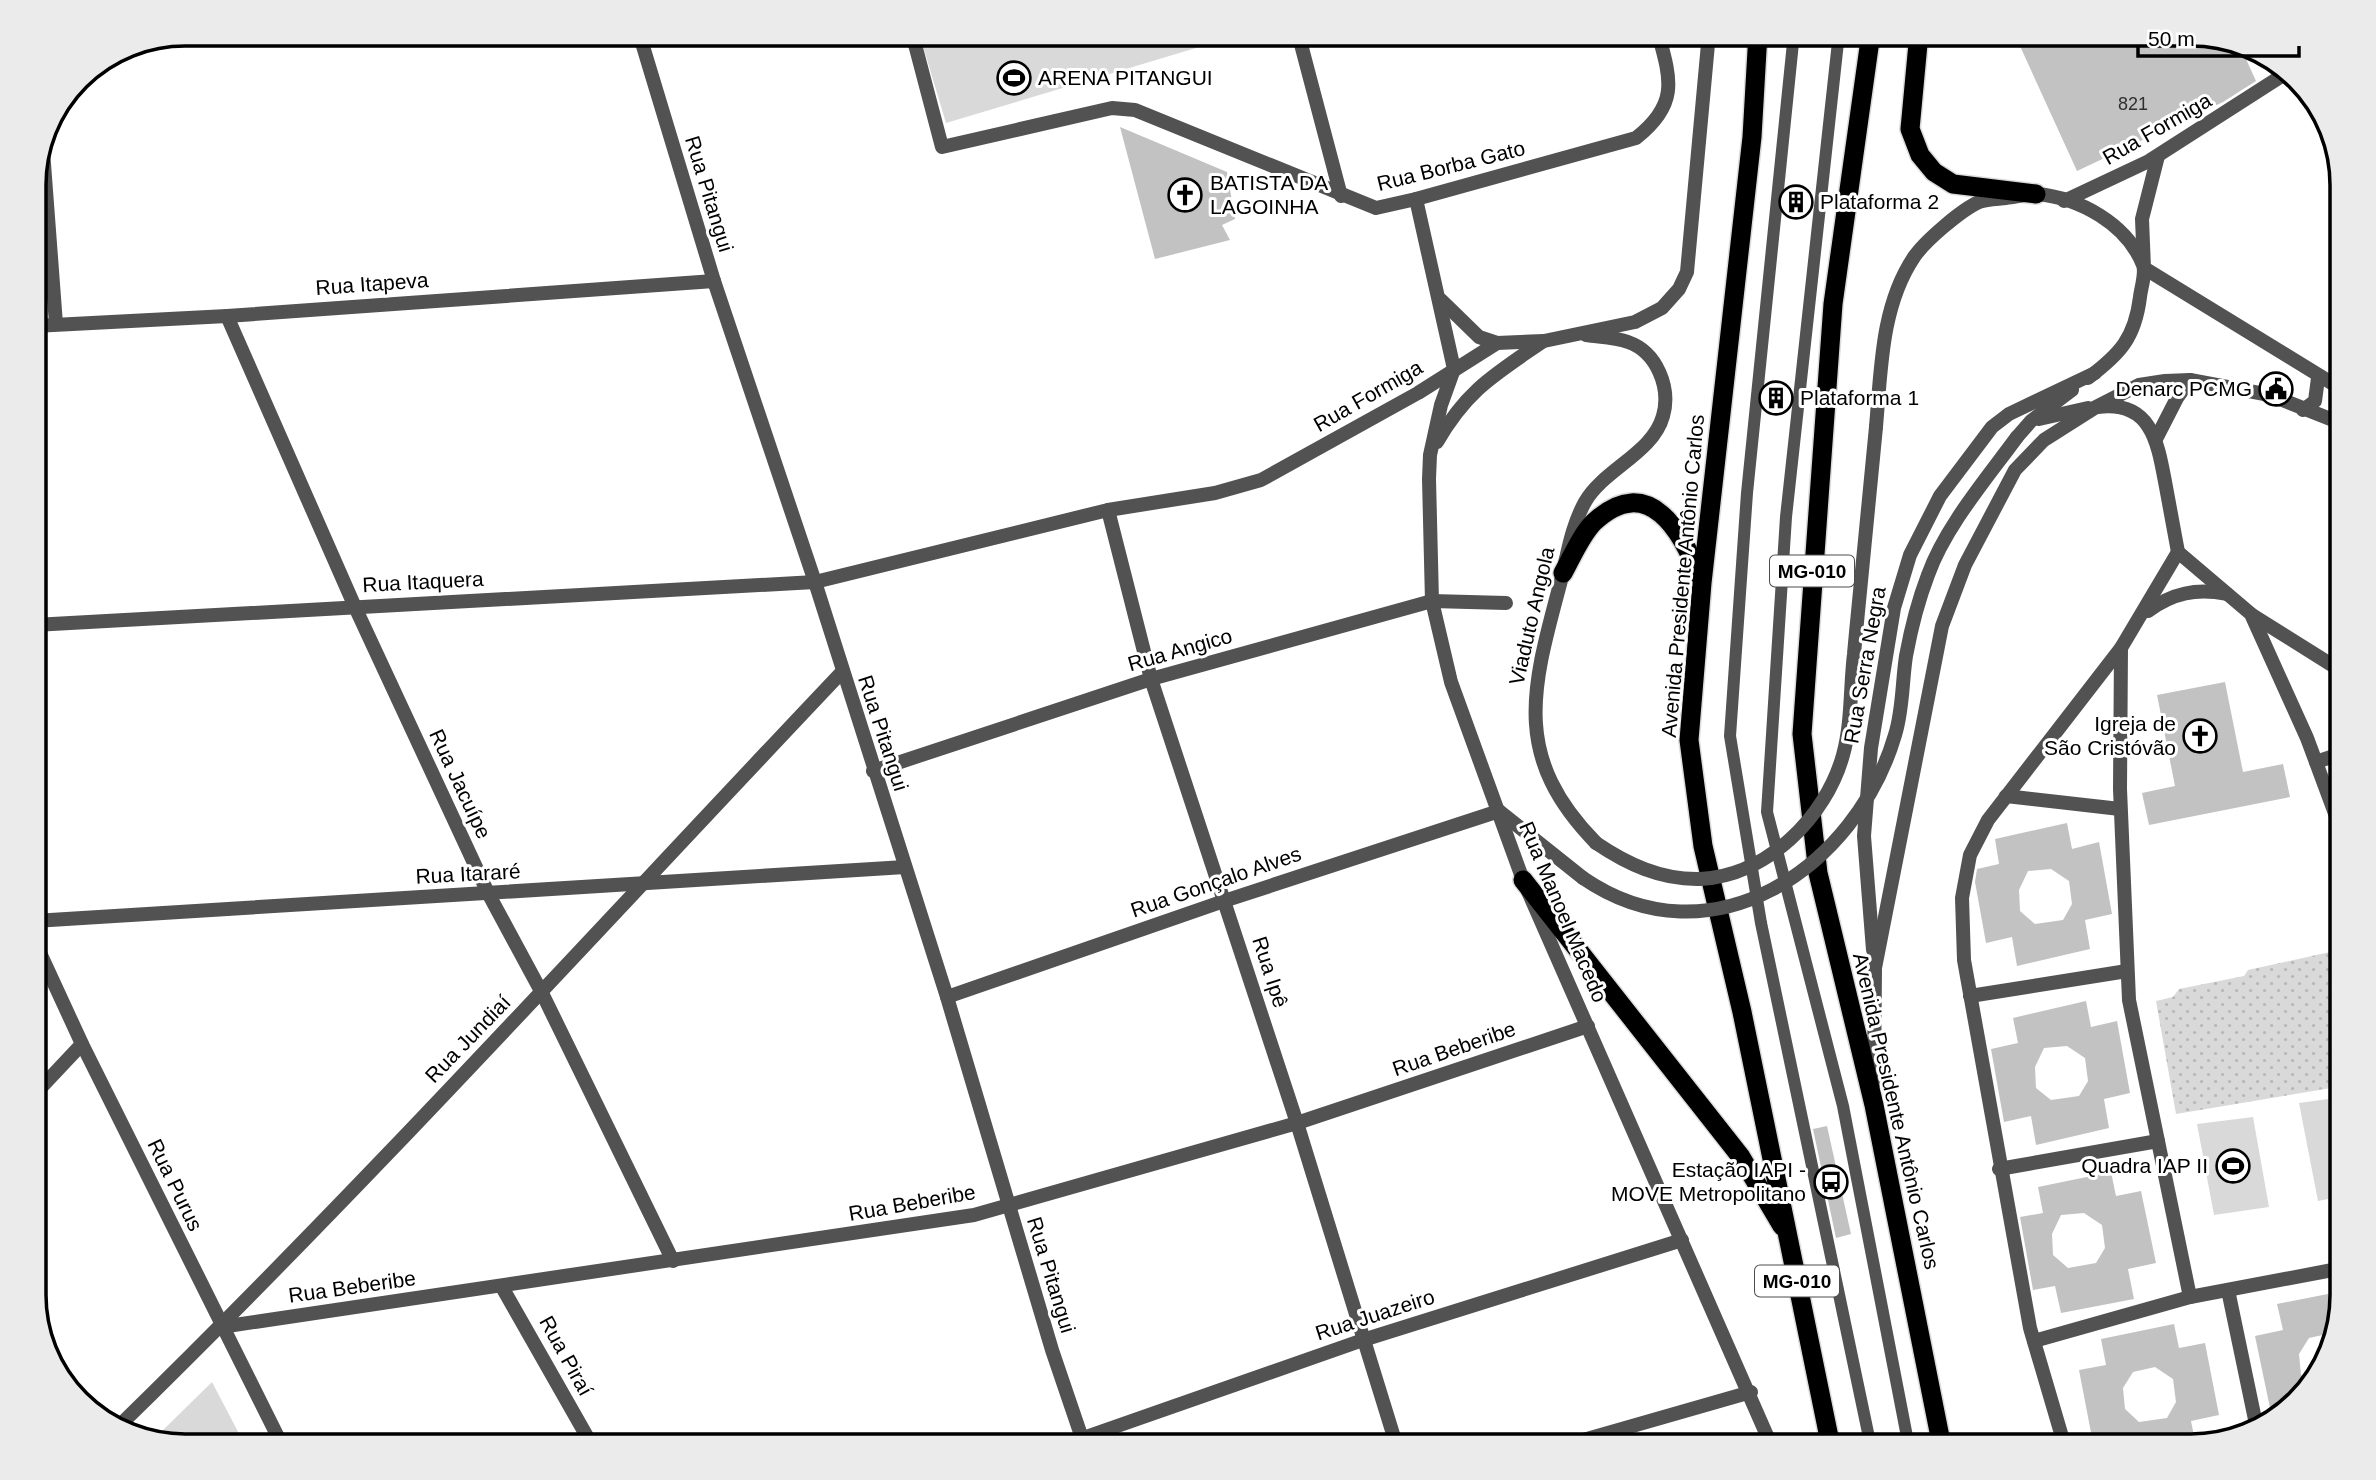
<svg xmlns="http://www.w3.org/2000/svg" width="2376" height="1480" viewBox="0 0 2376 1480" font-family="Arial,sans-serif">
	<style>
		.grass { fill: #d9d9d9 }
		.park { fill: url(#park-dots) }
		.building { fill: #c2c2c2; fill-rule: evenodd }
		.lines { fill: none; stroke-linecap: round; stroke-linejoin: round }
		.trunk-casing { stroke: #dbdbdb; stroke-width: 22 }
		.service { stroke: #525252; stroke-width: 12 }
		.minor { stroke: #525252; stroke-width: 14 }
		.tertiary { stroke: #525252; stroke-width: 14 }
		.trunk { stroke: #000; stroke-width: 19 }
		.tertiary-bridge { stroke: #525252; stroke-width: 14 }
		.labels { text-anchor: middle; stroke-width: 6; stroke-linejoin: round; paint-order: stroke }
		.number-label { font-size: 18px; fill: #303030 }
		.shield { fill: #fff; stroke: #4c4c4c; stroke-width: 2 }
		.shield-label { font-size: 19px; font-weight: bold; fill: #000 }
		.poi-label { font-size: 21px; fill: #000; stroke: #fff; text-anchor: start }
		.street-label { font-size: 21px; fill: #000; stroke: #fff }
		.rim { fill: none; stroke: #000; stroke-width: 3.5 }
	</style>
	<defs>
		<pattern id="park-dots" width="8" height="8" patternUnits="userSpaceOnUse" patternTransform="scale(1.75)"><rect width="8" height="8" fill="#d9d9d9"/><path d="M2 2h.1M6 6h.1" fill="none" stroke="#b8b8b8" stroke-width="1.8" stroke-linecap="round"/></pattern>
	</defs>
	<rect width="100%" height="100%" fill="#fff"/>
	<g class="grass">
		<polygon points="919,33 1246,33 946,123"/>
		<polygon points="2343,1097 2343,1196 2318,1201 2299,1103"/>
		<polygon points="2253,1117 2269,1207 2214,1215 2197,1124"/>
		<polygon points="212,1382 246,1447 184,1447 155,1438"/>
	</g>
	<polygon class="park" points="2330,952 2334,959 2343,964 2343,1086 2176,1114 2156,1001 2173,997 2179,989 2244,976 2248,970"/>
	<g class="building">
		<polygon points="2014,33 2192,33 2241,48 2256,81 2223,102 2077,171"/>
		<polygon points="1120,127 1227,172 1235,219 1222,225 1230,240 1155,259"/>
		<polygon points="2225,682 2243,772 2283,764 2290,797 2149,825 2142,793 2175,786 2157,695"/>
		<path d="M2067 823 2072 849 2099 842 2112 914 2085 920 2090 949 2017 966 2012 937 1986 943 1975 882 1977 869 1999 864 1995 839ZM2051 869 2069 881 2072 904 2063 920 2035 924 2020 911 2019 890 2028 871Z"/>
		<path d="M2086 1001 2091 1027 2117 1021 2130 1093 2104 1099 2109 1128 2036 1145 2031 1116 2004 1122 1991 1049 2018 1043 2013 1018ZM2067 1046 2085 1058 2088 1081 2079 1096 2051 1100 2036 1088 2035 1067 2044 1048Z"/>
		<polygon points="1827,1126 1851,1234 1836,1238 1813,1129"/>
		<path d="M2111 1172 2116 1196 2141 1191 2156 1263 2128 1269 2134 1299 2061 1313 2055 1286 2033 1290 2020 1217 2043 1213 2038 1187ZM2084 1213 2102 1225 2105 1248 2096 1263 2068 1268 2053 1255 2052 1234 2061 1215Z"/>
		<polygon points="2343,1291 2332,1333 2309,1338 2299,1354 2301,1375 2312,1385 2291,1404 2270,1408 2255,1336 2283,1330 2277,1304"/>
		<path d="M2174 1324 2179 1348 2205 1343 2219 1415 2191 1421 2196 1446 2192 1447H2121L2119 1438 2093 1443 2079 1370 2106 1365 2101 1339ZM2155 1367 2173 1379 2176 1402 2167 1418 2139 1422 2125 1409 2123 1388 2133 1372Z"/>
	</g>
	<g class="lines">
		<defs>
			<g id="trunk">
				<polyline points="1758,33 1752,137 1702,583 1689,740 1703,846 1742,1012 1831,1447"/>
				<polyline points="1871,33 1833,304 1802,734 1818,873 1874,1105 1942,1447"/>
				<polyline points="1919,33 1910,129 1920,155 1934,172 1953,184 2036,194"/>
				<path d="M1563 573C1572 557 1581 535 1594 522 1649 471 1683 533 1700 579"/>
				<polyline points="1523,880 1741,1157 1782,1226"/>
			</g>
		</defs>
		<use href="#trunk" class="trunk-casing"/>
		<g class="service">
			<polyline points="1794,33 1747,493 1730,736 1761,923 1871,1447"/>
			<polyline points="1839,33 1786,517 1767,812 1843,1106 1909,1447"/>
		</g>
		<g class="minor">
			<polyline points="912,33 942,147 1112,108 1135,110 1376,208 1416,199"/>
			<polyline points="1298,33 1341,196"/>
			<polyline points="42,137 56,324"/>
			<polyline points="227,316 355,607 488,893 542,993 673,1261"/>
			<polyline points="34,326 227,316 714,281"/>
			<path d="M2098 407C2153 400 2158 445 2166 487 2170 508 2174 530 2178 552"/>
			<polyline points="2156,439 2177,398 2190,380"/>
			<polyline points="1108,510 1151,679 1297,1123 1397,1447"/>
			<path d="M2148 611C2173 593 2196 588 2227 594"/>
			<polyline points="2252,615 2343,672"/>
			<polyline points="34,625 815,582"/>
			<polyline points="2121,648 2120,789 2129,1000 2190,1297 2343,1268"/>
			<polyline points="2316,762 2343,753"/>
			<polyline points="873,771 1151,679 1432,601 1506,603"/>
			<polyline points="2006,796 2120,809"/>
			<polyline points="34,921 905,867"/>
			<polyline points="34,940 82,1044 283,1447"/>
			<polyline points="1970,996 2127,971"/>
			<polyline points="947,997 1224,901 1499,811"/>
			<polyline points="34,1095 82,1044"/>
			<polyline points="1999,1169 2158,1141"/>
			<polyline points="502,1287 593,1447"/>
			<polyline points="2228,1290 2257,1429"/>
			<polyline points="221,1327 974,1215 1297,1123 1588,1026"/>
			<polyline points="2034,1341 2190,1297"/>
			<path d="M118 1427C368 1183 602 925 841 673"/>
			<polyline points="1083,1438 1363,1340 1682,1240"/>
			<polyline points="1559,1447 1751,1392"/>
			<polyline points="2065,1447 2030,1328 1964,960 1962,898 1970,855 1988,820 2121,648 2178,552 2251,614 2307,738 2343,835"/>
		</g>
		<g class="tertiary">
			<polyline points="639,33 714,281 815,582 947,997 1052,1350 1085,1447"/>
			<polyline points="2158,156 2142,219 2144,268 2343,390"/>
			<polyline points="2064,201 2149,161 2288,72"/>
			<polyline points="1441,300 1479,337 1497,343"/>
			<path d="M1586 335C1599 337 1615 337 1628 342 1657 352 1671 388 1663 416 1653 453 1604 469 1585 502 1570 529 1567 559 1559 588 1531 692 1513 758 1596 843"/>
			<polyline points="1454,369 1441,405 1430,455 1429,479 1432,601 1451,682 1523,880 1772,1447"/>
			<path d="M1454 369 1416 199 1636 138C1679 104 1671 80 1658 33"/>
			<polyline points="2303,410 2315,401 2318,378"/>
			<polyline points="2039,419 2088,408"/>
			<path d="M1876 427C1881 370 1881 306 1914 257 1925 241 1961 210 1979 202 1987 199 1998 199 2006 198 2016 197 2027 194 2037 194 2080 198 2127 224 2143 265 2146 273 2141 288 2140 297 2135 338 2120 354 2088 378"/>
			<polyline points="2017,437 2031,421 2072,390"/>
			<path d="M1437 442C1467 390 1494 375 1542 342"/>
			<polyline points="815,582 1108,510 1215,493 1261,480 1418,393 1497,343 1544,341 1635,322 1662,308 1679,289 1687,272 1709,33"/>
			<polyline points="1499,811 1583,878"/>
			<polyline points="1873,950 1864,836 1871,748 1894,608 1910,555 1940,496 1992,427 2009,414 2095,373"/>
			<polyline points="1874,1083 1875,968 1942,626 1965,565 2015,470 2044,440 2096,407 2139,385 2165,381 2190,380 2270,395 2343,424"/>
		</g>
		<use href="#trunk" class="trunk"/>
		<g class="tertiary-bridge">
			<path d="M1596 843C1627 864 1661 880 1700 879 1767 876 1826 817 1843 755 1852 723 1850 686 1854 654 1861 578 1869 502 1876 427"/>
			<path d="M1583 878C1711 966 1856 868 1895 735 1903 710 1902 682 1906 656 1911 629 1918 601 1928 575 1945 527 1987 478 2017 437"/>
		</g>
	</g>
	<defs>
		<symbol id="stadium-ring" viewBox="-11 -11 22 22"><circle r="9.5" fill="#fff" stroke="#000" stroke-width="1.5"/><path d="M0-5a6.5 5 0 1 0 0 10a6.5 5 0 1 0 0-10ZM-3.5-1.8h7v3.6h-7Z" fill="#000"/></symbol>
		<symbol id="church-ring" viewBox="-11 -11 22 22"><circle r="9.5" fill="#fff" stroke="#000" stroke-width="1.5"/><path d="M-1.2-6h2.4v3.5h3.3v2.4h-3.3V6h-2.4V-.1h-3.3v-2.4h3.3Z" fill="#000"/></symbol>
		<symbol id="building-ring" viewBox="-11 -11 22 22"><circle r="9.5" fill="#fff" stroke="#000" stroke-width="1.5"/><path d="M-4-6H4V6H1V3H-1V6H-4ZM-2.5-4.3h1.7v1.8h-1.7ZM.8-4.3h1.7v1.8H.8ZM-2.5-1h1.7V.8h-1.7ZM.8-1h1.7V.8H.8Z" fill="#000"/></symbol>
		<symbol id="civic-ring" viewBox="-11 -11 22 22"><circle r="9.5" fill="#fff" stroke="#000" stroke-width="1.5"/><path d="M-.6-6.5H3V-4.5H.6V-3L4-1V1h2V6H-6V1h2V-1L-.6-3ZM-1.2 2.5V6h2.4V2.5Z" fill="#000"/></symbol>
		<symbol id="bus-ring" viewBox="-11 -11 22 22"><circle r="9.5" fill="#fff" stroke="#000" stroke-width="1.5"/><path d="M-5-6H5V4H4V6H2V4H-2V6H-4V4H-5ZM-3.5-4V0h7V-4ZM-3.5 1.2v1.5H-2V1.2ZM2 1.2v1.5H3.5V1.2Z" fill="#000"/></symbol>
	</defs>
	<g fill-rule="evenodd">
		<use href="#stadium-ring" x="995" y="59" width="38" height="38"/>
		<use href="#church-ring" x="1166" y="176" width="38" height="38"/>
		<use href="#building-ring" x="1777" y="183" width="38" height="38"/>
		<use href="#civic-ring" x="2257" y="370" width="38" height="38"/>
		<use href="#building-ring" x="1757" y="379" width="38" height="38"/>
		<use href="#church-ring" x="2181" y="717" width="38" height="38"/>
		<use href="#stadium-ring" x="2214" y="1147" width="38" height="38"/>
		<use href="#bus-ring" x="1812" y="1163" width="38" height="38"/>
	</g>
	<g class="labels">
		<g class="number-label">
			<text x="2133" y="110">821</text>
		</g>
		<g class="shield">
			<rect x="1770" y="555.5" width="84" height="31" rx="5"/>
			<rect x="1755" y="1265.5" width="84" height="31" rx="5"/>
		</g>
		<g class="shield-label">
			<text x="1812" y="578">MG-010</text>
			<text x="1797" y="1288">MG-010</text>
		</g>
		<g class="poi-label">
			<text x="1038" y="85">ARENA PITANGUI</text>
			<text x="1210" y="190">BATISTA DA<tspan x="1210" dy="24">LAGOINHA</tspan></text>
			<text x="1820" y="209">Plataforma 2</text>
			<text x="2252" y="396" text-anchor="end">Denarc PCMG</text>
			<text x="1800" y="405">Plataforma 1</text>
			<text x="2176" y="731" text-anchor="end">Igreja de<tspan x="2176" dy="24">São Cristóvão</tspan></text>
			<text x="2208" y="1173" text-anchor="end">Quadra IAP II</text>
			<text x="1806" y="1177" text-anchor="end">Estação IAPI -<tspan x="1806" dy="24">MOVE Metropolitano</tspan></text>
		</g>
		<g class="street-label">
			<text transform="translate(2157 129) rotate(-30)" y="7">Rua Formiga</text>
			<text transform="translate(1451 166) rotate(-14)" y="7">Rua Borba Gato</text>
			<text transform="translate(709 194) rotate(73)" y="7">Rua Pitangui</text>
			<text transform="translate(372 284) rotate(-4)" y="7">Rua Itapeva</text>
			<text transform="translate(1368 396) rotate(-30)" y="7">Rua Formiga</text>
			<text transform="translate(1683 576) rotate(-85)" y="7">Avenida Presidente Antônio Carlos</text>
			<text transform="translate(423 582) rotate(-3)" y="7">Rua Itaquera</text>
			<text transform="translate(1532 616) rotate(-77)" y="7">Viaduto Angola</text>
			<text transform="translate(1180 650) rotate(-16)" y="7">Rua Angico</text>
			<text transform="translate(1865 665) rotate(-80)" y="7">Rua Serra Negra</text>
			<text transform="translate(883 733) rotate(72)" y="7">Rua Pitangui</text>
			<text transform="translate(460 784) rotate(65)" y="7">Rua Jacuípe</text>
			<text transform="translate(468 874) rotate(-3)" y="7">Rua Itararé</text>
			<text transform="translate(1216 882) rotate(-19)" y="7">Rua Gonçalo Alves</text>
			<text transform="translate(1563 912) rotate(67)" y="7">Rua Manoel Macedo</text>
			<text transform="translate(1270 972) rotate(72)" y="7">Rua Ipê</text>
			<text transform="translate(468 1039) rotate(-46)" y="7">Rua Jundiaí</text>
			<text transform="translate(1454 1049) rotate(-19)" y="7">Rua Beberibe</text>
			<text transform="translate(1896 1111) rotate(77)" y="7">Avenida Presidente Antônio Carlos</text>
			<text transform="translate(175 1185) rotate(64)" y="7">Rua Purus</text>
			<text transform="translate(912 1203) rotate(-10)" y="7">Rua Beberibe</text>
			<text transform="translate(1051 1275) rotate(73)" y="7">Rua Pitangui</text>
			<text transform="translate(352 1287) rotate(-8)" y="7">Rua Beberibe</text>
			<text transform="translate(1375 1315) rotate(-18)" y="7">Rua Juazeiro</text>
			<text transform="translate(566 1356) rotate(61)" y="7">Rua Piraí</text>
		</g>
	</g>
	<path d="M0 0H2376V1480H0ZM185 46H2191A139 139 0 0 1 2330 185V1295A139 139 0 0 1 2191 1434H185A139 139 0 0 1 46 1295V185A139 139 0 0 1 185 46Z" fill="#ebebeb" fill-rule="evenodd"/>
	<path class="rim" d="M185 46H2191A139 139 0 0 1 2330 185V1295A139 139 0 0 1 2191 1434H185A139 139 0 0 1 46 1295V185A139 139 0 0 1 185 46Z"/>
	<path d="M2138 46v10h161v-10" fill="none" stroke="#000000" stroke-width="3.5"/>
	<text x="2148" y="46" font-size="21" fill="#000000" stroke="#ffffff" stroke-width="5" paint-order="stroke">50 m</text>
</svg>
